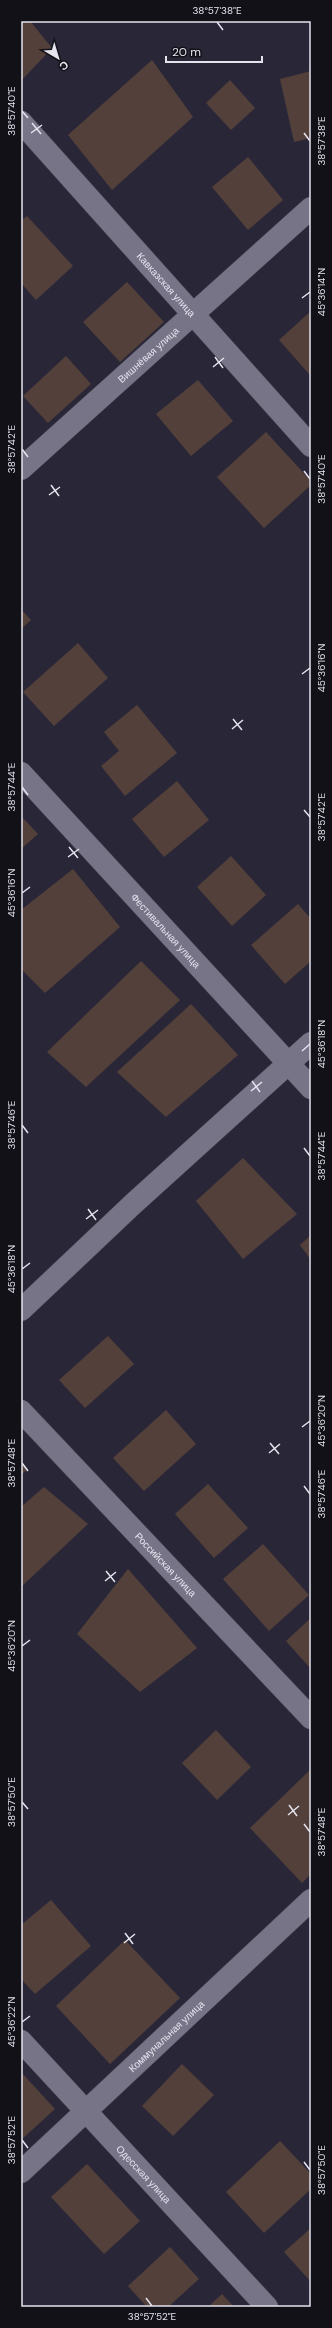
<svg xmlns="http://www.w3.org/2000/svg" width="332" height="2328" viewBox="0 0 332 2328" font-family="'DM Sans',sans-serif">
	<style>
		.building { fill: #54403b }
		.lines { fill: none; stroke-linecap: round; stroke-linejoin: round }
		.minor-casing { stroke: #444350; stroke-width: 23 }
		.minor { stroke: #777487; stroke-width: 22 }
		.ticks { fill: none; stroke: #e4e3ee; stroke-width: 1.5 }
		.labels { text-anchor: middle; stroke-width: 3.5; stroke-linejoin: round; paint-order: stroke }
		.street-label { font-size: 10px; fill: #e4e3ee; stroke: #121118 }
		.neatline { fill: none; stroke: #e4e3ee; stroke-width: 1.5 }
		.ticks-label { font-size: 10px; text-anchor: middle; fill: #e4e3ee }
	</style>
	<rect width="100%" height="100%" fill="#292737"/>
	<g class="building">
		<polygon points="21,21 30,21 52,48 21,81"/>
		<polygon points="152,60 193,117 112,190 68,135"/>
		<polygon points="311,71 311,138 294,142 280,79"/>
		<polygon points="230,80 255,108 231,130 206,103"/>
		<polygon points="248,157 283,200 248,230 212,187"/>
		<polygon points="27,216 73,266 36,300 21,283 21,221"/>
		<polygon points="127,282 164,322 120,362 83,322"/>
		<polygon points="311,311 311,373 310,375 279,340"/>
		<polygon points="66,356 91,384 48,423 23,396"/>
		<polygon points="198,380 233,421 191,456 156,414"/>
		<polygon points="266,432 311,481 311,485 264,528 217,477"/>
		<polygon points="21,609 31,620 21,629"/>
		<polygon points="78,643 108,678 54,726 23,692"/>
		<polygon points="137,705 177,753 125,796 101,766 119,751 104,732"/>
		<polygon points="177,781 209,820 164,857 132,819"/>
		<polygon points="21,816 38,834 21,849"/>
		<polygon points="231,856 266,895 232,926 197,887"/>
		<polygon points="73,869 120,927 45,993 21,969 21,910"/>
		<polygon points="298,904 311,919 311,961 285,984 251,945"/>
		<polygon points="141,961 180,1000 86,1087 47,1052"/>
		<polygon points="191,1004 238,1055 166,1117 117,1072"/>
		<polygon points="243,1158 297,1214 243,1259 196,1201"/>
		<polygon points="311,1235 311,1260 300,1245"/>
		<polygon points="108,1336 134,1364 85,1408 59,1380"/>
		<polygon points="166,1410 196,1444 144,1491 113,1458"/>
		<polygon points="21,1461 28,1469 21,1475"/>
		<polygon points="208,1484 248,1528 214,1558 175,1514"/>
		<polygon points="44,1487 88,1524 21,1587 21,1507"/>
		<polygon points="263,1544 309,1595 269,1631 223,1579"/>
		<polygon points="128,1569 197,1648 140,1692 77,1634"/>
		<polygon points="311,1618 311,1669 286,1641"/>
		<polygon points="216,1730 251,1767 217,1800 182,1763"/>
		<polygon points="311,1769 311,1874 302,1883 250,1828"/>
		<polygon points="51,1900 91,1946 35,1994 21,1979 21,1925"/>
		<polygon points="125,1940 180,1998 110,2064 56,2006"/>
		<polygon points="182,2064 214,2095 173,2136 142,2106"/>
		<polygon points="21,2072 55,2109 21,2140"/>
		<polygon points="280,2141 311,2174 311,2189 264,2233 226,2192"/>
		<polygon points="87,2164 140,2221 104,2254 51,2197"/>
		<polygon points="311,2228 311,2282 284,2252"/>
		<polygon points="170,2247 199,2279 168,2307 147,2307 128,2286"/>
		<polygon points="222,2294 234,2307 208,2307"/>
	</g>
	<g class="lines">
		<defs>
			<g id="minor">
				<path id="s1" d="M21 122 311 446"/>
				<path id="s2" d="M21 469 311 208"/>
				<path id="s3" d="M21 773 311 1088"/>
				<polyline points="21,1310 133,1204 311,1043"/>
				<path id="s4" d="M21 1411 311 1718"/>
				<path id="s5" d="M21 2041 267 2307"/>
				<path id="s6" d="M21 2172 311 1900"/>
			</g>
		</defs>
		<use href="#minor" class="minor-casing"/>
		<use href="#minor" class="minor"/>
	</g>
	<path class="ticks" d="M217 22 223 30M22 111 28 118M32 123 41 134M31 133 42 125M304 133 310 141M302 298 310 292M215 357 223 368M213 367 224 358M22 449 28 457M304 471 310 479M51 485 59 496M49 495 60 487M302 674 310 668M233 719 242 730M232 729 243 720M22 787 28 795M304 810 310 817M69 847 78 858M68 857 79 849M22 893 30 887M302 1051 310 1044M252 1081 260 1092M251 1091 262 1082M22 1125 28 1133M304 1148 310 1156M88 1209 96 1220M86 1219 98 1210M22 1269 30 1263M302 1427 310 1421M270 1443 279 1454M269 1453 280 1444M22 1463 28 1471M304 1486 310 1494M106 1571 115 1582M105 1581 116 1572M22 1646 30 1640M22 1802 28 1809M289 1805 297 1816M288 1815 299 1806M304 1824 310 1832M125 1933 133 1944M124 1943 135 1934M22 2022 30 2016M22 2140 28 2148M304 2162 310 2170M146 2298 152 2306"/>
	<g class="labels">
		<g class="street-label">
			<text dy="4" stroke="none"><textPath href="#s1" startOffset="218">Кавказская улица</textPath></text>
			<text dy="4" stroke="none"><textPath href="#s2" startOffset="171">Вишнёвая улица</textPath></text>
			<text dy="4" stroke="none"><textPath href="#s3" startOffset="214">Фестивальная улица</textPath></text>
			<text dy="4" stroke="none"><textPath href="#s4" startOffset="211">Российская улица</textPath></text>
			<text dy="4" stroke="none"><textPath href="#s6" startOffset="199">Коммунальная улица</textPath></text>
			<text dy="4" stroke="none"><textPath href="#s5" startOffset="181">Одесская улица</textPath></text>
		</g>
	</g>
	<rect width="332" height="2328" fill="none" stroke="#121118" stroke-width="44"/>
	<g transform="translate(58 58) rotate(142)" stroke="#121118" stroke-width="3" paint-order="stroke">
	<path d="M0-3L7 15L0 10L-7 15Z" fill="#e4e3ee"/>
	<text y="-6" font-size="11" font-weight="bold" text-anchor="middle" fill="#e4e3ee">С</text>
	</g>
	<path d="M166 56v6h96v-6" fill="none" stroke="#e4e3ee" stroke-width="2"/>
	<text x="172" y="56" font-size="12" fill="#e4e3ee" stroke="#121118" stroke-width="3" paint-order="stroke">20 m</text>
	<rect x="22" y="22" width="288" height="2284" class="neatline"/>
	<g class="ticks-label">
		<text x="217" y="14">38°57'38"E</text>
		<text transform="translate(11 111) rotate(-90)" y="4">38°57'40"E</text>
		<text transform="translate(321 141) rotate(-90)" y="4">38°57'38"E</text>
		<text transform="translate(321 292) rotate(-90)" y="4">45°36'14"N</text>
		<text transform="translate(11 449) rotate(-90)" y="4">38°57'42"E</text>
		<text transform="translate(321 479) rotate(-90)" y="4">38°57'40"E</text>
		<text transform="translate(321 668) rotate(-90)" y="4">45°36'16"N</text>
		<text transform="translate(11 787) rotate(-90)" y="4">38°57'44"E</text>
		<text transform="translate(321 817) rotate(-90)" y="4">38°57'42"E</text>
		<text transform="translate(11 893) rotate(-90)" y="4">45°36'16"N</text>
		<text transform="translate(321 1044) rotate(-90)" y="4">45°36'18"N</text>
		<text transform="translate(11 1125) rotate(-90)" y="4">38°57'46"E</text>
		<text transform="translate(321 1156) rotate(-90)" y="4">38°57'44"E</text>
		<text transform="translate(11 1269) rotate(-90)" y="4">45°36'18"N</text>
		<text transform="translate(321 1421) rotate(-90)" y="4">45°36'20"N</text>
		<text transform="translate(11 1463) rotate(-90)" y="4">38°57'48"E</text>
		<text transform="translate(321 1494) rotate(-90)" y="4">38°57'46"E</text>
		<text transform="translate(11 1646) rotate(-90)" y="4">45°36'20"N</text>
		<text transform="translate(11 1802) rotate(-90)" y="4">38°57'50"E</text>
		<text transform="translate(321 1832) rotate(-90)" y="4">38°57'48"E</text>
		<text transform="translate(11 2022) rotate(-90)" y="4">45°36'22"N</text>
		<text transform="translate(11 2140) rotate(-90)" y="4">38°57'52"E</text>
		<text transform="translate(321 2170) rotate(-90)" y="4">38°57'50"E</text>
		<text x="152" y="2320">38°57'52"E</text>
	</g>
</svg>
